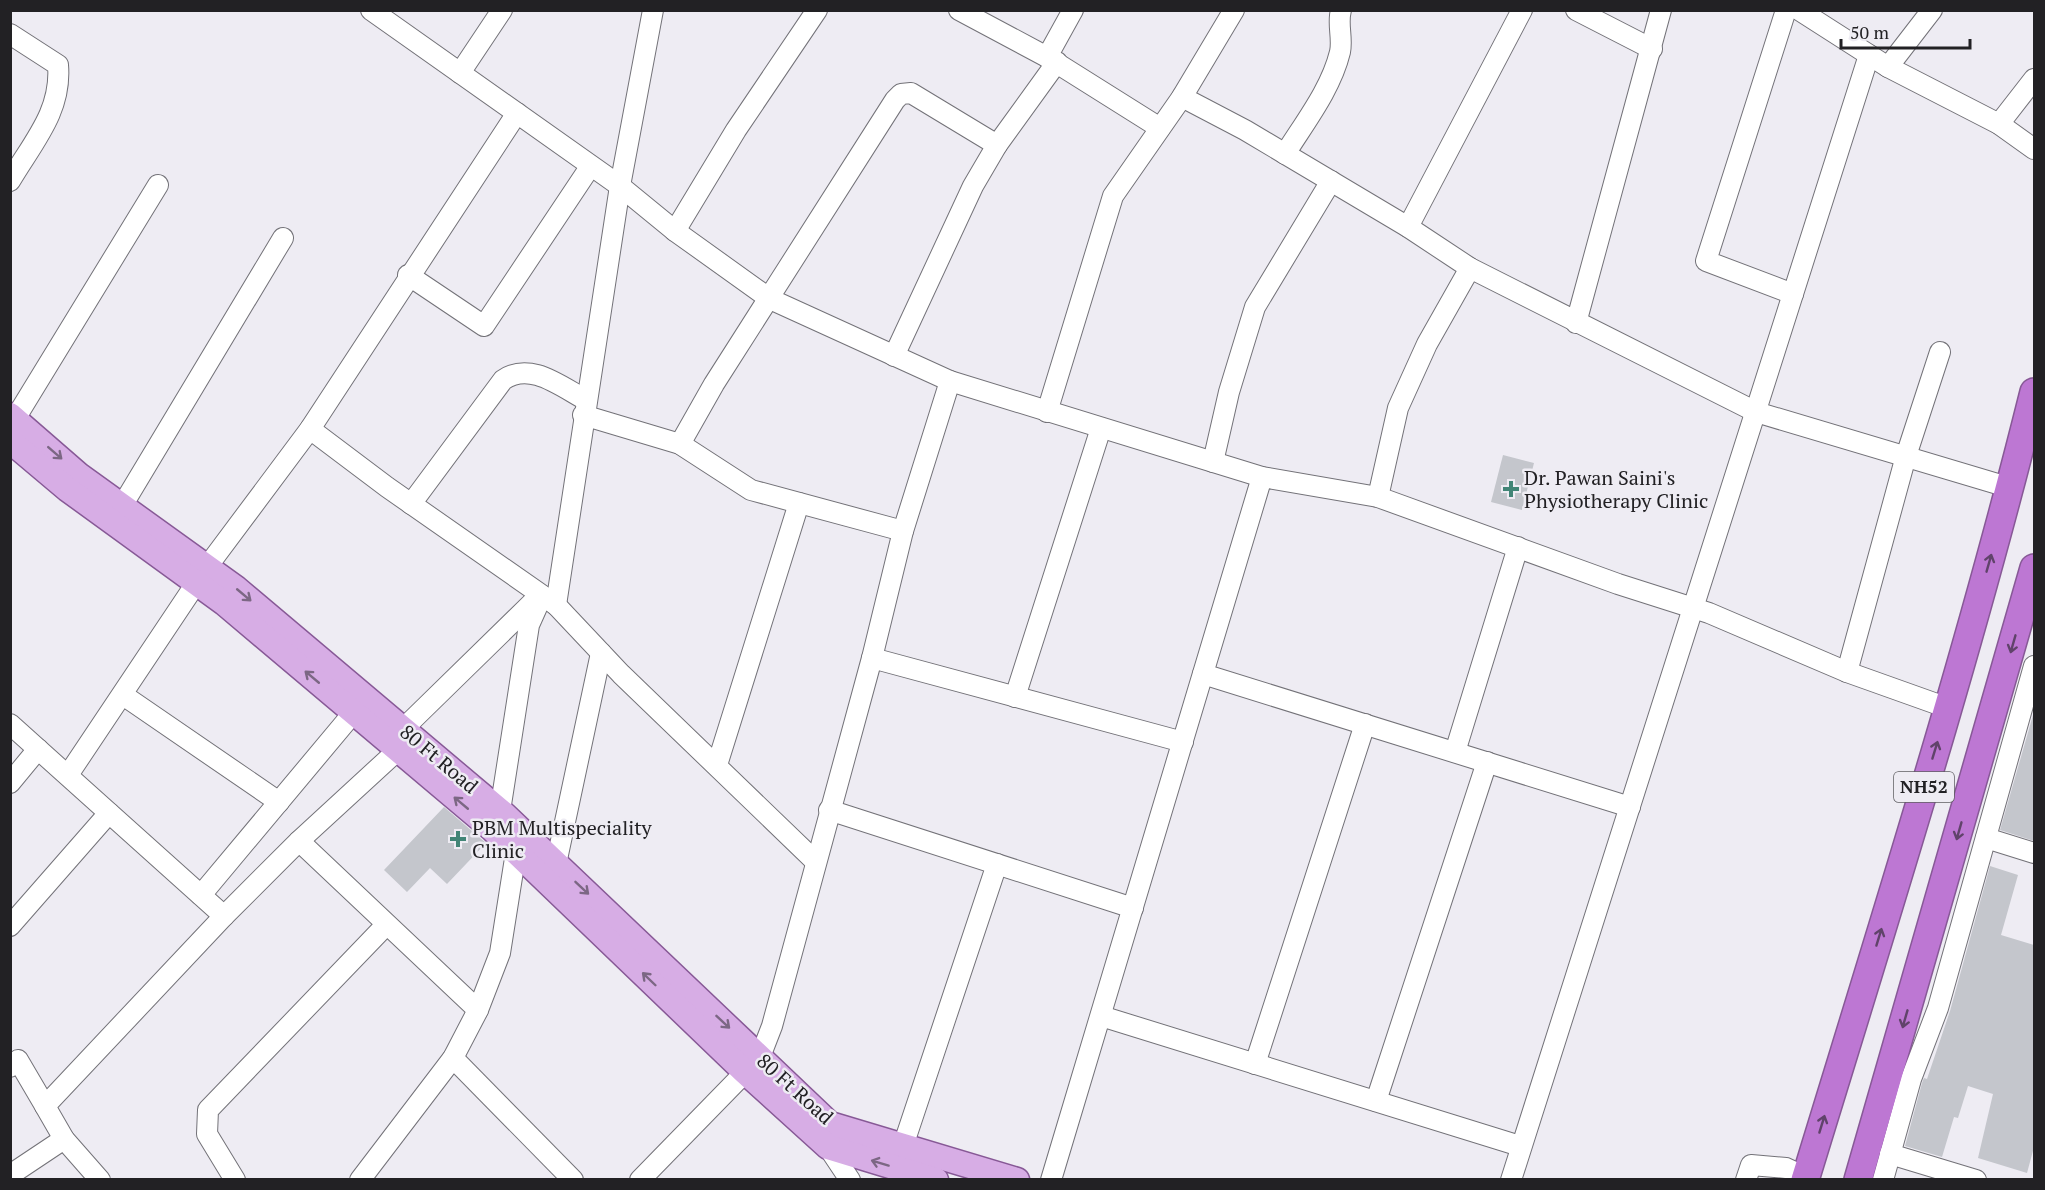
<svg xmlns="http://www.w3.org/2000/svg" width="2045" height="1190" viewBox="0 0 2045 1190" font-family="'PT Serif',serif">
	<style>
		.building { fill: #c4c6cc }
		.lines { fill: none; stroke-linecap: round; stroke-linejoin: round }
		.minor-casing { stroke: #737278; stroke-width: 22 }
		.major-casing { stroke: #875996; stroke-width: 27 }
		.highway-casing { stroke: #875996; stroke-width: 30 }
		.minor { stroke: #fff; stroke-width: 20 }
		.major { stroke: #d7ade5; stroke-width: 24 }
		.highway { stroke: #bd77d3; stroke-width: 27 }
		.oneway { stroke: #7c6784 }
		.oneway2 { stroke: #60436a }
		.poi-dot { fill: #428576; stroke: #eeecf3; stroke-width: 2 }
		.labels { text-anchor: middle; stroke-width: 5; stroke-linejoin: round; paint-order: stroke }
		.shield { fill: #eeecf3; stroke: #5f5e62; stroke-width: 1.5 }
		.shield-label { font-size: 18px; font-weight: bold; fill: #222124 }
		.poi-label { font-size: 20px; fill: #222124; stroke: #eeecf3; text-anchor: start }
		.street-label { font-size: 20px; fill: #222124; stroke: #eeecf3 }
	</style>
	<rect width="100%" height="100%" fill="#eeecf3"/>
	<g class="building">
		<polygon points="1503,455 1534,463 1522,510 1491,502"/>
		<polygon points="2033,715 2034,715 2034,841 2000,830"/>
		<polygon points="444,807 486,843 447,884 430,868 407,892 384,870"/>
		<polygon points="1990,866 2018,875 2001,935 2034,945 2034,1147 2027,1173 1978,1158 1993,1094 1968,1086 1958,1118 1954,1117 1942,1157 1905,1146 1922,1083 1924,1078 1927,1079 1950,1011"/>
	</g>
	<g class="lines">
		<defs>
			<g id="minor">
				<polyline points="371,10 620,186 675,231 770,299 950,381 1262,477 1378,497 1618,584 1709,613 1847,672 1948,708"/>
				<polyline points="959,10 1047,57"/>
				<polyline points="1073,10 1047,57 1160,128"/>
				<polyline points="1576,10 1652,49"/>
				<polyline points="1786,10 1706,261 1793,294"/>
				<polyline points="1799,10 1888,67 1999,124 2034,149"/>
				<path d="M10 34 58 65C62 111 33 142 10 181"/>
				<polyline points="1888,67 1932,10"/>
				<polyline points="460,73 502,10"/>
				<polyline points="1182,97 1245,130 1408,227 1470,268 1756,412 2011,488"/>
				<polyline points="1999,124 2034,79"/>
				<path d="M1285 154C1305 122 1331 89 1340 52 1343 38 1337 24 1341 10"/>
				<polyline points="1408,227 1522,10"/>
				<polyline points="675,231 736,130 817,10"/>
				<polyline points="408,275 484,326 590,167"/>
				<polyline points="1576,323 1661,10"/>
				<polyline points="894,356 973,186 997,145 1057,62"/>
				<polyline points="1047,412 1113,196 1182,97 1234,10"/>
				<polyline points="583,415 680,444 751,490 903,531"/>
				<polyline points="10,427 158,185"/>
				<polyline points="310,429 387,487 556,605 621,674 815,861"/>
				<polyline points="680,444 714,384 895,100 901,94 911,93 997,145"/>
				<polyline points="1213,462 1229,392 1255,307 1331,181"/>
				<polyline points="1378,497 1398,408 1427,344 1470,268"/>
				<path d="M411 504 503 380C530 361 560 386 586 400"/>
				<polyline points="122,506 283,238"/>
				<polyline points="556,605 620,186 653,10"/>
				<polyline points="872,658 1183,742"/>
				<polyline points="1847,672 1906,456 1940,352"/>
				<polyline points="1203,674 1630,807"/>
				<polyline points="123,695 279,802"/>
				<polyline points="1015,697 1101,428"/>
				<polyline points="10,724 224,916"/>
				<polyline points="403,729 536,599"/>
				<polyline points="1455,752 1518,547"/>
				<polyline points="717,765 799,503"/>
				<polyline points="68,775 207,567 310,429 517,113"/>
				<polyline points="10,783 38,749"/>
				<polyline points="829,810 1133,908"/>
				<polyline points="500,811 529,625 542,596"/>
				<polyline points="1986,838 2034,853"/>
				<polyline points="299,841 478,1010"/>
				<polyline points="556,864 601,653"/>
				<polyline points="201,895 354,712"/>
				<polyline points="10,926 109,813"/>
				<polyline points="1101,1016 1520,1146"/>
				<polyline points="453,1058 573,1180"/>
				<polyline points="1255,1064 1365,724"/>
				<polyline points="10,1067 18,1060 45,1106"/>
				<polyline points="1376,1101 1487,762"/>
				<polyline points="903,1146 997,864"/>
				<polyline points="828,1147 850,1180"/>
				<polyline points="1890,1154 1976,1180"/>
				<polyline points="10,1175 64,1139"/>
				<polyline points="100,1180 64,1139 45,1106 224,916 299,841 398,750"/>
				<polyline points="235,1180 207,1134 208,1110 386,925"/>
				<polyline points="360,1180 453,1058 478,1010 500,953 516,852"/>
				<polyline points="640,1180 760,1057 772,1026 872,658 903,531 950,381"/>
				<polyline points="1051,1180 1262,477"/>
				<polyline points="1511,1180 1869,55"/>
				<polyline points="1746,1180 1751,1165 1786,1168 1799,1174"/>
				<polyline points="1883,1180 1911,1079 1938,1008 2034,666"/>
			</g>
			<g id="major">
				<polyline points="10,415 79,475 236,588 505,815 830,1124 1017,1180"/>
				<polyline points="10,441 67,489 224,603 492,829 744,1071 828,1147 936,1180"/>
			</g>
			<g id="highway">
				<path d="M1805 1180C1885 918 1968 657 2034 392"/>
				<polyline points="1858,1180 2034,568"/>
			</g>
		</defs>
		<use href="#minor" class="minor-casing"/>
		<use href="#major" class="major-casing"/>
		<use href="#highway" class="highway-casing"/>
		<use href="#minor" class="minor"/>
		<use href="#major" class="major"/>
		<use href="#highway" class="highway"/>
	</g>
	<defs><path id="oneway-shaft" d="M-6 0H5M1.5-3L5.5 0L1.5 3" fill="none" stroke-width="1.6" stroke-linecap="round" stroke-linejoin="round" transform="scale(1.5)"/></defs>
	<g class="oneway">
		<use href="#oneway-shaft" transform="translate(55 453) rotate(41)"/>
		<use href="#oneway-shaft" transform="translate(244 595) rotate(40)"/>
		<use href="#oneway-shaft" transform="translate(312 677) rotate(-140)"/>
		<use href="#oneway-shaft" transform="translate(461 803) rotate(-140)"/>
		<use href="#oneway-shaft" transform="translate(582 888) rotate(43)"/>
		<use href="#oneway-shaft" transform="translate(649 979) rotate(-136)"/>
		<use href="#oneway-shaft" transform="translate(723 1022) rotate(43)"/>
		<use href="#oneway-shaft" transform="translate(880 1163) rotate(-163)"/>
	</g>
	<g class="oneway2">
		<use href="#oneway-shaft" transform="translate(1989 563) rotate(-74)"/>
		<use href="#oneway-shaft" transform="translate(2013 644) rotate(106)"/>
		<use href="#oneway-shaft" transform="translate(1935 750) rotate(-73)"/>
		<use href="#oneway-shaft" transform="translate(1959 831) rotate(106)"/>
		<use href="#oneway-shaft" transform="translate(1879 937) rotate(-73)"/>
		<use href="#oneway-shaft" transform="translate(1905 1019) rotate(106)"/>
		<use href="#oneway-shaft" transform="translate(1822 1124) rotate(-73)"/>
	</g>
	<g class="poi-dot">
		<path d="M1508 480h6v6h6v6h-6v6h-6v-6h-6v-6h6z"/>
		<path d="M455 830h6v6h6v6h-6v6h-6v-6h-6v-6h6z"/>
	</g>
	<g class="labels">
		<rect class="shield" x="1894" y="772" width="60" height="30" rx="4.5"/>
		<g class="shield-label">
			<text x="1924" y="793">NH52</text>
		</g>
		<g class="poi-label">
			<text x="1524" y="485">Dr. Pawan Saini's<tspan x="1524" dy="23">Physiotherapy Clinic</tspan></text>
			<text x="472" y="835">PBM Multispeciality<tspan x="472" dy="23">Clinic</tspan></text>
		</g>
		<g class="street-label">
			<text transform="translate(439 759) rotate(40)" y="7">80 Ft Road</text>
			<text transform="translate(795 1089) rotate(42)" y="7">80 Ft Road</text>
		</g>
	</g>
	<rect width="2045" height="1190" fill="none" stroke="#222124" stroke-width="24"/>
	<path d="M1841 39v9h129v-9" fill="none" stroke="#222124" stroke-width="3"/>
	<text x="1850" y="39" font-size="18" fill="#222124" stroke="#eeecf3" stroke-width="4.5" paint-order="stroke">50 m</text>
</svg>
